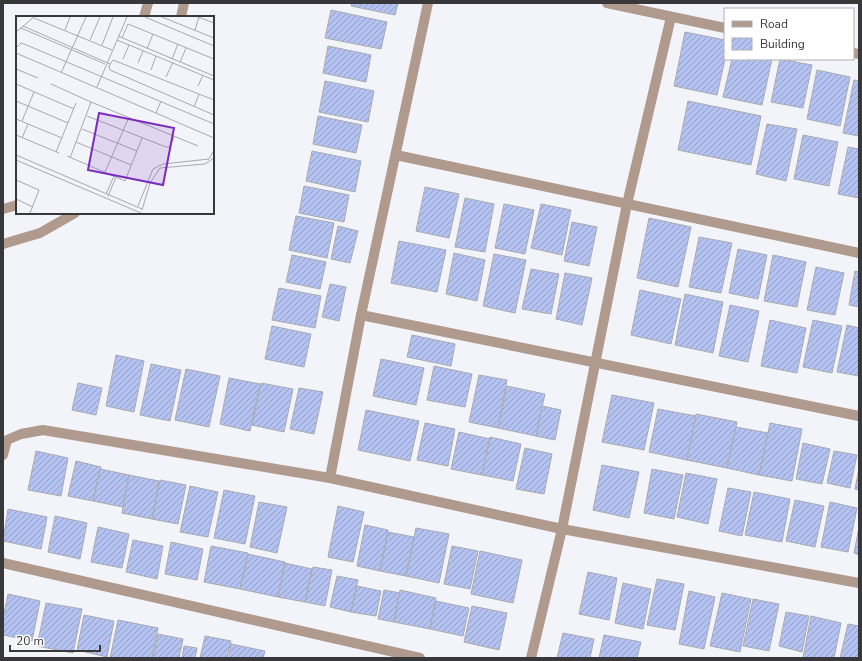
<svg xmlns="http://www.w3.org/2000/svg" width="862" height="661" viewBox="0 0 862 661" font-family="'Nunito Sans',sans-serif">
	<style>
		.building { fill: url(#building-hatch); stroke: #a9aab0 }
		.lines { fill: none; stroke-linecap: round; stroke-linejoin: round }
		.minor { stroke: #af9a8d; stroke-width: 10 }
		.tertiary { stroke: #af9a8d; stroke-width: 10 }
		.inset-road { fill: none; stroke: #a8a9ae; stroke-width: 1 }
		.view { fill: #7b2cbf; fill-opacity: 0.15; stroke: #7b2cbf; stroke-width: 2 }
		.inset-edge { fill: none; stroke: #38383b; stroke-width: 2 }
	</style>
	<defs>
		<pattern id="building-hatch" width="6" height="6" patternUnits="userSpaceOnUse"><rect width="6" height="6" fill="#b4c2f2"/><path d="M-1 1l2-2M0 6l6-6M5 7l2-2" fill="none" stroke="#939fc5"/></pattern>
	</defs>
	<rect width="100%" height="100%" fill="#f2f4fa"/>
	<g class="building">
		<polygon points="352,3 398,3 395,15 351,6"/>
		<polygon points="331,10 387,22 381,49 325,38"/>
		<polygon points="685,32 725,40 725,59 717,95 674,86"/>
		<polygon points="328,46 371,55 366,82 323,73"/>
		<polygon points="732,59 772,59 762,105 723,97"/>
		<polygon points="780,59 812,65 803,108 771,102"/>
		<polygon points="817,70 850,77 840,126 807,119"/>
		<polygon points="854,80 859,81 859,136 843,133"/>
		<polygon points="325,81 374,91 368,122 319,112"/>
		<polygon points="688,101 761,116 751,165 678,150"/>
		<polygon points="318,116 362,125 356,153 313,144"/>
		<polygon points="767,124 797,129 786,181 756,174"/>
		<polygon points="803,135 838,142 829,186 794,179"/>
		<polygon points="848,147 859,149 859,198 838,194"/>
		<polygon points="312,151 361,161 355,192 306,181"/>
		<polygon points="304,186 349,195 344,222 299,213"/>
		<polygon points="425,187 459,194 449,238 416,231"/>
		<polygon points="465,198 494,204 485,252 455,247"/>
		<polygon points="504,204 534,210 525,254 495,248"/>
		<polygon points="541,204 571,210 562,255 531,248"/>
		<polygon points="296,216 334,223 327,258 289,250"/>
		<polygon points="649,218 691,227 678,287 637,278"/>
		<polygon points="572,222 597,227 589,266 564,261"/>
		<polygon points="338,226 358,231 350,263 331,259"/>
		<polygon points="699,237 732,243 721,293 689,287"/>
		<polygon points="399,241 446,250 437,292 391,283"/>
		<polygon points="738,249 767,255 758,299 729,293"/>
		<polygon points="454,253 485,260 477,301 446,294"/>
		<polygon points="494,254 526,260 515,313 483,306"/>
		<polygon points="292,255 326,262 320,289 286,282"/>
		<polygon points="773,255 806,262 797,307 764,301"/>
		<polygon points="816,267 844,273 835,315 807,310"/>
		<polygon points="531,269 559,274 551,314 522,309"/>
		<polygon points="855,271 859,272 859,307 849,305"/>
		<polygon points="565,273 592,278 582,325 556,319"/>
		<polygon points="330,284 346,287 339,321 322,317"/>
		<polygon points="279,288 321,296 315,328 272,320"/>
		<polygon points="640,290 681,299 671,344 631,335"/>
		<polygon points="685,294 723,302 713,353 675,345"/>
		<polygon points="730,305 759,311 748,362 719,356"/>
		<polygon points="770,320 806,328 797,373 761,366"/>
		<polygon points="813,320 842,326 832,373 803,367"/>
		<polygon points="847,325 859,328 859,376 837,372"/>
		<polygon points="272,326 311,334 304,367 265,359"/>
		<polygon points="412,335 455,344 451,366 407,357"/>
		<polygon points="116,355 144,361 134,412 106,406"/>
		<polygon points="381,359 424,368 416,405 373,396"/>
		<polygon points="151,364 181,370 170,421 140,415"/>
		<polygon points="434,366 472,374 465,407 427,400"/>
		<polygon points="186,369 220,376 209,427 175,420"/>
		<polygon points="479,375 507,380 498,428 469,422"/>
		<polygon points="229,378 260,384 250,431 220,424"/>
		<polygon points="78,383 102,388 96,415 72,410"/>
		<polygon points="261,383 293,389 284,432 252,425"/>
		<polygon points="507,386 545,394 536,436 498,428"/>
		<polygon points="299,388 323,392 314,434 290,429"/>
		<polygon points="612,395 654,403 644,450 602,442"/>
		<polygon points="542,406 561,410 555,440 536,436"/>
		<polygon points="658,409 696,416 687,460 649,452"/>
		<polygon points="366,410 419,421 410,461 358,450"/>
		<polygon points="696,414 737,422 727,468 687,460"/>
		<polygon points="425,423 455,429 448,466 417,460"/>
		<polygon points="770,423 802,429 792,481 759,475"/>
		<polygon points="736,427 768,433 759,475 727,468"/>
		<polygon points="459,432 490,439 482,475 451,469"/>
		<polygon points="490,437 521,444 513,481 482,475"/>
		<polygon points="803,443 830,449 822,484 796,479"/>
		<polygon points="525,448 552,454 544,494 516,489"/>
		<polygon points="36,451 68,458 61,496 28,490"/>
		<polygon points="834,451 857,455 850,488 827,483"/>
		<polygon points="76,461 101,467 93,501 68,496"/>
		<polygon points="602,465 639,472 629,518 593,510"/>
		<polygon points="859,468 859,490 855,489"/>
		<polygon points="100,469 129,475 123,507 93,501"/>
		<polygon points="652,469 683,475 674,519 644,513"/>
		<polygon points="686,473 717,479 708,524 677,517"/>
		<polygon points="129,475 159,481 152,519 122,513"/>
		<polygon points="160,480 186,485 178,524 152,519"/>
		<polygon points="190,486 218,492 208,537 180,532"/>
		<polygon points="728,488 751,492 742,536 719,531"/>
		<polygon points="224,490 255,496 245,544 214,538"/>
		<polygon points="754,492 790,499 782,542 745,535"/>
		<polygon points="795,500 824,506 815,547 786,541"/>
		<polygon points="259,502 287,507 277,553 250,547"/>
		<polygon points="830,502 857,508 848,552 821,547"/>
		<polygon points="338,506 364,512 353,562 328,557"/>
		<polygon points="8,509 47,517 41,549 3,541"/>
		<polygon points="55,516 87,523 80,559 48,552"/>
		<polygon points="365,525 388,530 380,571 357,566"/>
		<polygon points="98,527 129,534 122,568 91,562"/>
		<polygon points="859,527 859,555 854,553"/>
		<polygon points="416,528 449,534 439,583 406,576"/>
		<polygon points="388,532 414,537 406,576 380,571"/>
		<polygon points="133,540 163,546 157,579 126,572"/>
		<polygon points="171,542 203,549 197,580 165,574"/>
		<polygon points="211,546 248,553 240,589 204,582"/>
		<polygon points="452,546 478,551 470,589 444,584"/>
		<polygon points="480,551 522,560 513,603 471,594"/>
		<polygon points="248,554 285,562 278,597 240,589"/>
		<polygon points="285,563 312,569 305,602 278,597"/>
		<polygon points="313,567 332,570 325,606 305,602"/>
		<polygon points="588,572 617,578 609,620 579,614"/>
		<polygon points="337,576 358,580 351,612 330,607"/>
		<polygon points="657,579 684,584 675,630 647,625"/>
		<polygon points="623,583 651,589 643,629 615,623"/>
		<polygon points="357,586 381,591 376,616 351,612"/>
		<polygon points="384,590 400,593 394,622 378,619"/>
		<polygon points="400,590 436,598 430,629 394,622"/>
		<polygon points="689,591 715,597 704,649 679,644"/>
		<polygon points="722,593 751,599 740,652 710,646"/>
		<polygon points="8,594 40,601 32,641 3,635 3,618"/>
		<polygon points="753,599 779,604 769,651 743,646"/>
		<polygon points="436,601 469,608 463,636 430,629"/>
		<polygon points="46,603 82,609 73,653 37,646"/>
		<polygon points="472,606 507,613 499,650 464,642"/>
		<polygon points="786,612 809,616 802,652 779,646"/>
		<polygon points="84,615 114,621 107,657 77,650"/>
		<polygon points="811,616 841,623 834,658 803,658"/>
		<polygon points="118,620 158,628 152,658 110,658"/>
		<polygon points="848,624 859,626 859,658 840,658"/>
		<polygon points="563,633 594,639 590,658 557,658"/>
		<polygon points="158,634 183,639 179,658 153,658"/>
		<polygon points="604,635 641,642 637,658 599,658"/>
		<polygon points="205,636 231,641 227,658 200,658"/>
		<polygon points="231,644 265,651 263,658 229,658"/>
		<polygon points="184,646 197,648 195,658 182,658"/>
	</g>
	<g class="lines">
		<g class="minor">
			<polyline points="607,3 725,28"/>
			<polyline points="853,53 859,54"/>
			<polyline points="396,155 859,253"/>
			<polyline points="361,315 859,416"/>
			<polyline points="3,455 7,440 21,434 43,430 330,478 562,529 859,583"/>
			<polyline points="330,478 361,315 428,3"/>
			<polyline points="3,563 420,658"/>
			<polyline points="531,658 562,529 627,204 671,17"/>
		</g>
		<g class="tertiary">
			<polyline points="144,17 148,3"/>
			<polyline points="181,17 184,3"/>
			<polyline points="3,209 17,205"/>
			<polyline points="3,244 40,233 75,213"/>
		</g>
	</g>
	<g transform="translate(16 16)">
		<rect width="198" height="198" fill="#f2f4fa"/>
		<path class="inset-road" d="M129 1 198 30M146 1 198 22M182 1 198 7M18 2 96 34M7 10 94 48M5 12 89 48M49 14 54 1M179 14 183 1M0 16 18 1M102 20 198 60M106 22 112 8 198 43M74 24 84 1M101 24 198 64M86 29 97 1M0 32 5 27 8 28 198 108M131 33 137 18M0 37 198 122M107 43 113 29M156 43 162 28M164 46 170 32M122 47 127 35M0 53 22 62M135 54 140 40M45 57 70 1M150 61 157 46M0 68 58 93M35 68 75 86 54 142M182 70 187 59M81 71 111 1M198 84 97 44 93 50 94 54 198 99M0 85 52 107M75 86 182 130M178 91 183 78M140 97 145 85M71 100 150 131H154L158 121M0 103 46 122M6 105 18 76M66 113 121 135M0 119 43 137M6 122 12 108M60 126 115 149M40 136 60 87M0 139 126 193M51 140 109 165 126 122M0 144 125 197M89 156 113 101M0 164 23 174 14 197M90 178 98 160M92 180 100 161M0 183 17 191M122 190 137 153 147 148 193 143 198 134M126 194 134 167 144 152 189 148 198 142"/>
		<path class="view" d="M83 97 158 112 147 169 72 154Z"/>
		<rect width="198" height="198" class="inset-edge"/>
	</g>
	<rect width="862" height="661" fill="none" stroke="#38383b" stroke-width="8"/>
	<rect x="724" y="8" width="130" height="52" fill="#ffffff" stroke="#afafb1"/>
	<rect x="732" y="21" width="20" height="6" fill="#af9a8d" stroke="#afafb1"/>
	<text x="760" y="28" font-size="12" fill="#38383b">Road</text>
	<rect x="732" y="38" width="20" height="12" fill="url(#building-hatch)" stroke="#afafb1"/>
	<text x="760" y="48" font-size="12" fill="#38383b">Building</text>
	<path d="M10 645v6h90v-6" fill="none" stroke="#38383b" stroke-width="2"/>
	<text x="16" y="645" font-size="12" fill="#38383b" stroke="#ffffff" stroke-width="3" paint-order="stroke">20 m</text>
</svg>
